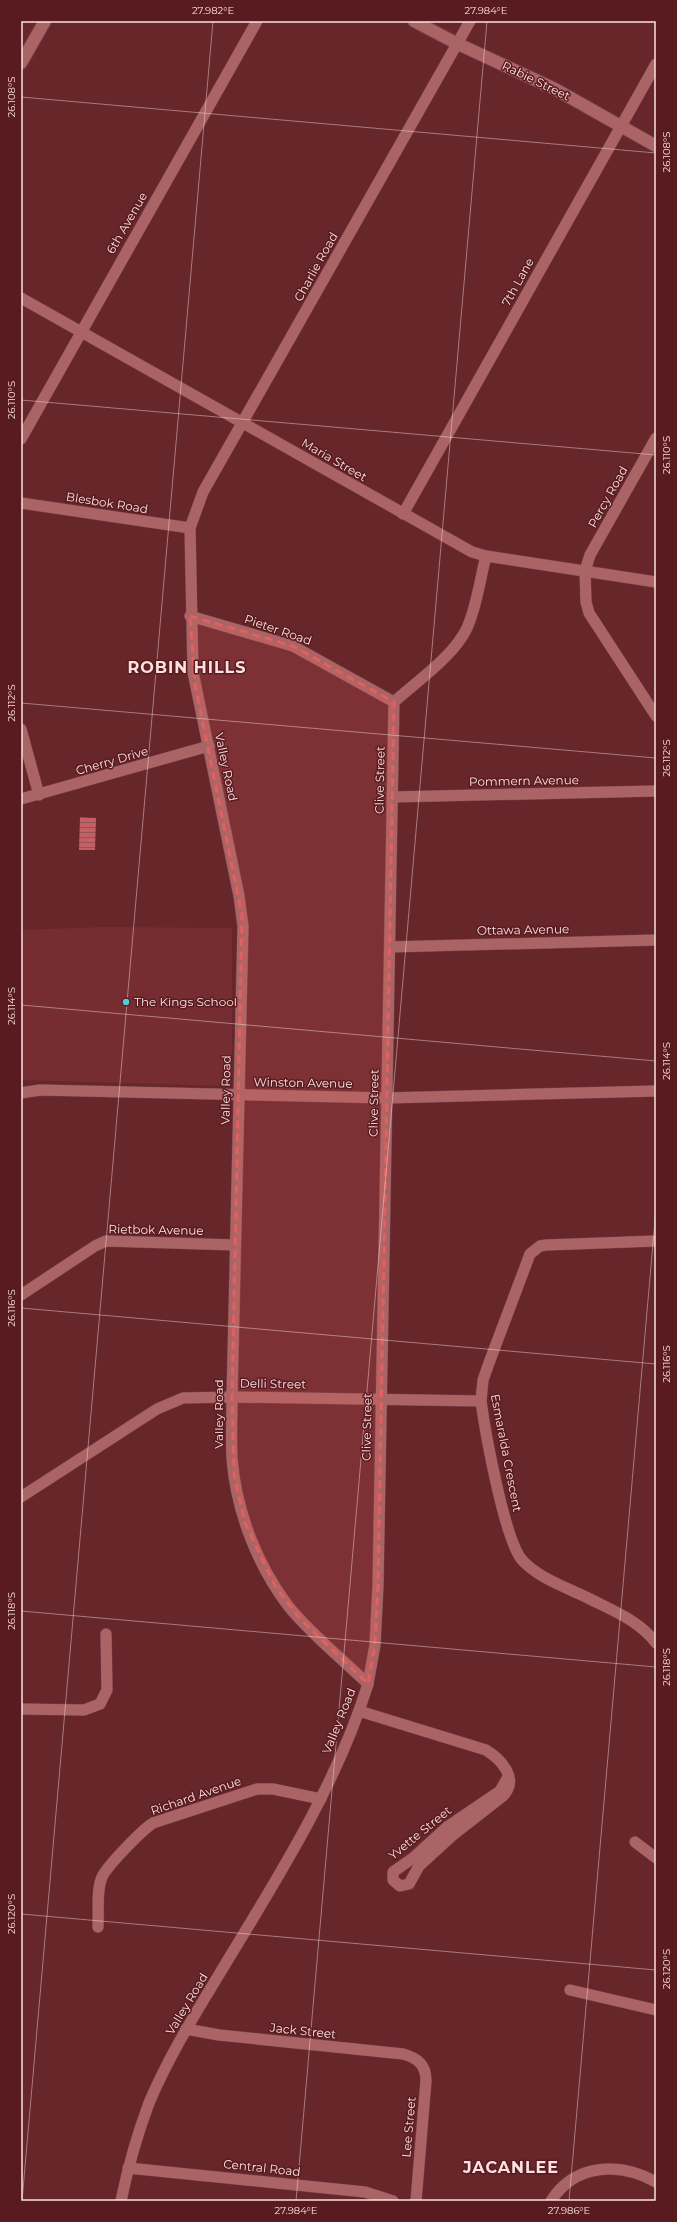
<svg xmlns="http://www.w3.org/2000/svg" width="677" height="2222" viewBox="0 0 677 2222" font-family="Montserrat,sans-serif">
	<style>
		.built { fill: #762d31 }
		.water { fill: url(#water-rules) }
		.lines { fill: none; stroke-linecap: round; stroke-linejoin: round }
		.street-casing { stroke: #774148; stroke-width: 12 }
		.secondary-casing { stroke: #774148; stroke-width: 14 }
		.street { stroke: #ab6465; stroke-width: 11 }
		.secondary { stroke: #ab6465; stroke-width: 12 }
		.marked { fill: #e16060; fill-opacity: 0.2; stroke: #e16060; stroke-width: 3; stroke-dasharray: 8 5; stroke-linejoin: round }
		.ticks { fill: none; stroke: #fbe2e1; stroke-width: 1; stroke-opacity: 0.45 }
		.poi-dot { fill: #51ccd2; stroke: #5a1b20; stroke-width: 1.5 }
		.labels { text-anchor: middle; stroke-width: 3; stroke-linejoin: round; paint-order: stroke }
		.street-label { font-size: 12px; fill: #fbe2e1; stroke: #5a1b20 }
		.poi-label { font-size: 12px; fill: #fbe2e1; stroke: #5a1b20; text-anchor: start }
		.district-label { font-size: 16px; font-weight: bold; letter-spacing: 1px; fill: #fbe2e1; stroke: #5a1b20 }
		.neatline { fill: none; stroke: #fbe2e1; stroke-width: 1.5 }
		.ticks-label { font-size: 10px; text-anchor: middle; fill: #fbe2e1 }
	</style>
	<defs>
		<pattern id="water-rules" width="6" height="5" patternUnits="userSpaceOnUse"><rect width="6" height="5" fill="#c65f63"/><path d="M0 2.5h6" fill="none" stroke="#955457"/></pattern>
	</defs>
	<rect width="100%" height="100%" fill="#66262a"/>
	<polygon class="built" points="103,927 232,928 232,1074 222,1086 21,1080 21,930"/>
	<polygon class="water" points="80,817 96,818 95,850 79,850"/>
	<g class="lines">
		<defs>
			<g id="street">
				<polyline points="21,298 472,552 486,556 656,582"/>
				<polyline points="656,438 590,555 585,571 586,602 589,613 656,716"/>
				<polyline points="21,439 257,21"/>
				<polyline points="21,503 190,528"/>
				<polyline points="403,514 656,64"/>
				<polyline points="190,616 293,646 394,702"/>
				<polyline points="21,729 39,795"/>
				<polyline points="393,797 656,791"/>
				<polyline points="21,799 209,746"/>
				<polyline points="390,947 656,940"/>
				<polyline points="21,1093 40,1090 387,1098 656,1091"/>
				<path d="M656 1241 546 1245 540 1246 530 1254 489 1363 483 1380 481 1401C485 1431 505 1543 523 1561 539 1578 565 1587 586 1597 611 1610 639 1620 656 1643"/>
				<polyline points="21,1295 95,1246 106,1241 235,1245"/>
				<polyline points="21,1497 157,1409 183,1398 232,1397 481,1401"/>
				<path d="M368 1684 375 1645 378 1586 394 702C417 681 454 656 467 628 477 606 480 579 486 556"/>
				<polyline points="21,1709 84,1710 100,1704 107,1690 106,1634"/>
				<path d="M359 1711 486 1750C502 1760 519 1779 503 1796L453 1835 419 1866 409 1884 400 1886 393 1880V1872L413 1858 447 1827 500 1791 508 1777"/>
				<polyline points="635,1842 656,1858"/>
				<path d="M98 1927C99 1911 96 1891 102 1877 107 1866 142 1830 153 1823L257 1789H273L321 1799"/>
				<polyline points="570,1990 656,2010"/>
				<path d="M186 2029 219 2035 403 2054C418 2058 426 2065 426 2081L416 2201"/>
				<polyline points="128,2168 365,2192 393,2201"/>
				<path d="M121 2201C128 2167 137 2135 149 2103 170 2053 199 2008 226 1963 280 1874 337 1784 368 1684 342 1659 312 1635 289 1607 257 1565 236 1511 232 1458 231 1437 232 1417 232 1397L243 926 239 896 193 672 190 528 203 492 470 21"/>
				<path d="M551 2201C575 2163 620 2162 656 2182"/>
			</g>
			<g id="secondary">
				<polyline points="414,21 456,43 555,89 656,146"/>
				<polyline points="21,63 45,21"/>
			</g>
		</defs>
		<use href="#street" class="street-casing"/>
		<use href="#secondary" class="secondary-casing"/>
		<use href="#street" class="street"/>
		<use href="#secondary" class="secondary"/>
	</g>
	<path class="marked" d="M190 616 293 646 394 702 378 1586 375 1645 368 1684 300 1619 275 1586 245 1523 234 1475 232 1397 242 915 195 685Z"/>
	<path class="ticks" d="M21 97 656 153M21 400 656 455M21 703 656 758M21 1005 656 1061M21 1308 656 1364M21 1611 656 1667M21 1914 656 1970M22 2201 213 21M296 2201 487 21M569 2201 656 1209"/>
	<circle class="poi-dot" cx="126" cy="1002" r="4"/>
	<g class="labels">
		<g class="street-label">
			<text transform="translate(536 81) rotate(26)" y="4">Rabie Street</text>
			<text transform="translate(127 223) rotate(-60)" y="4">6th Avenue</text>
			<text transform="translate(316 267) rotate(-61)" y="4">Charlie Road</text>
			<text transform="translate(518 282) rotate(-61)" y="4">7th Lane</text>
			<text transform="translate(334 460) rotate(30)" y="4">Maria Street</text>
			<text transform="translate(608 497) rotate(-61)" y="4">Percy Road</text>
			<text transform="translate(107 503) rotate(9)" y="4">Blesbok Road</text>
			<text transform="translate(278 630) rotate(19)" y="4">Pieter Road</text>
			<text transform="translate(112 761) rotate(-16)" y="4">Cherry Drive</text>
			<text transform="translate(226 767) rotate(78)" y="4">Valley Road</text>
			<text transform="translate(380 780) rotate(-89)" y="4">Clive Street</text>
			<text transform="translate(524 781) rotate(-1)" y="4">Pommern Avenue</text>
			<text transform="translate(523 930) rotate(-1)" y="4">Ottawa Avenue</text>
			<text transform="translate(303 1083) rotate(1)" y="4">Winston Avenue</text>
			<text transform="translate(226 1090) rotate(-89)" y="4">Valley Road</text>
			<text transform="translate(374 1103) rotate(-89)" y="4">Clive Street</text>
			<text transform="translate(156 1230) rotate(1)" y="4">Rietbok Avenue</text>
			<text transform="translate(273 1384) rotate(1)" y="4">Delli Street</text>
			<text transform="translate(219 1414) rotate(-90)" y="4">Valley Road</text>
			<text transform="translate(367 1427) rotate(-89)" y="4">Clive Street</text>
			<text transform="translate(506 1453) rotate(79)" y="4">Esmaralda Crescent</text>
			<text transform="translate(339 1721) rotate(-68)" y="4">Valley Road</text>
			<text transform="translate(196 1796) rotate(-19)" y="4">Richard Avenue</text>
			<text transform="translate(420 1833) rotate(-39)" y="4">Yvette Street</text>
			<text transform="translate(187 2004) rotate(-59)" y="4">Valley Road</text>
			<text transform="translate(303 2031) rotate(6)" y="4">Jack Street</text>
			<text transform="translate(409 2127) rotate(-85)" y="4">Lee Street</text>
			<text transform="translate(262 2168) rotate(6)" y="4">Central Road</text>
		</g>
		<g class="poi-label">
			<text x="134" y="1006">The Kings School</text>
		</g>
		<g class="district-label">
			<text x="187" y="673">ROBIN HILLS</text>
			<text x="511" y="2173">JACANLEE</text>
		</g>
	</g>
	<rect width="677" height="2222" fill="none" stroke="#5a1b20" stroke-width="44"/>
	<rect x="22" y="22" width="633" height="2178" class="neatline"/>
	<g class="ticks-label">
		<text x="213" y="14">27.982°E</text>
		<text x="486" y="14">27.984°E</text>
		<text transform="translate(11 97) rotate(-90)" y="4">26.108°S</text>
		<text transform="translate(666 152) rotate(-90)" y="4">26.108°S</text>
		<text transform="translate(11 400) rotate(-90)" y="4">26.110°S</text>
		<text transform="translate(666 455) rotate(-90)" y="4">26.110°S</text>
		<text transform="translate(11 703) rotate(-90)" y="4">26.112°S</text>
		<text transform="translate(666 758) rotate(-90)" y="4">26.112°S</text>
		<text transform="translate(11 1006) rotate(-90)" y="4">26.114°S</text>
		<text transform="translate(666 1061) rotate(-90)" y="4">26.114°S</text>
		<text transform="translate(11 1308) rotate(-90)" y="4">26.116°S</text>
		<text transform="translate(666 1364) rotate(-90)" y="4">26.116°S</text>
		<text transform="translate(11 1611) rotate(-90)" y="4">26.118°S</text>
		<text transform="translate(666 1667) rotate(-90)" y="4">26.118°S</text>
		<text transform="translate(11 1914) rotate(-90)" y="4">26.120°S</text>
		<text transform="translate(666 1969) rotate(-90)" y="4">26.120°S</text>
		<text x="296" y="2214">27.984°E</text>
		<text x="569" y="2214">27.986°E</text>
	</g>
</svg>
